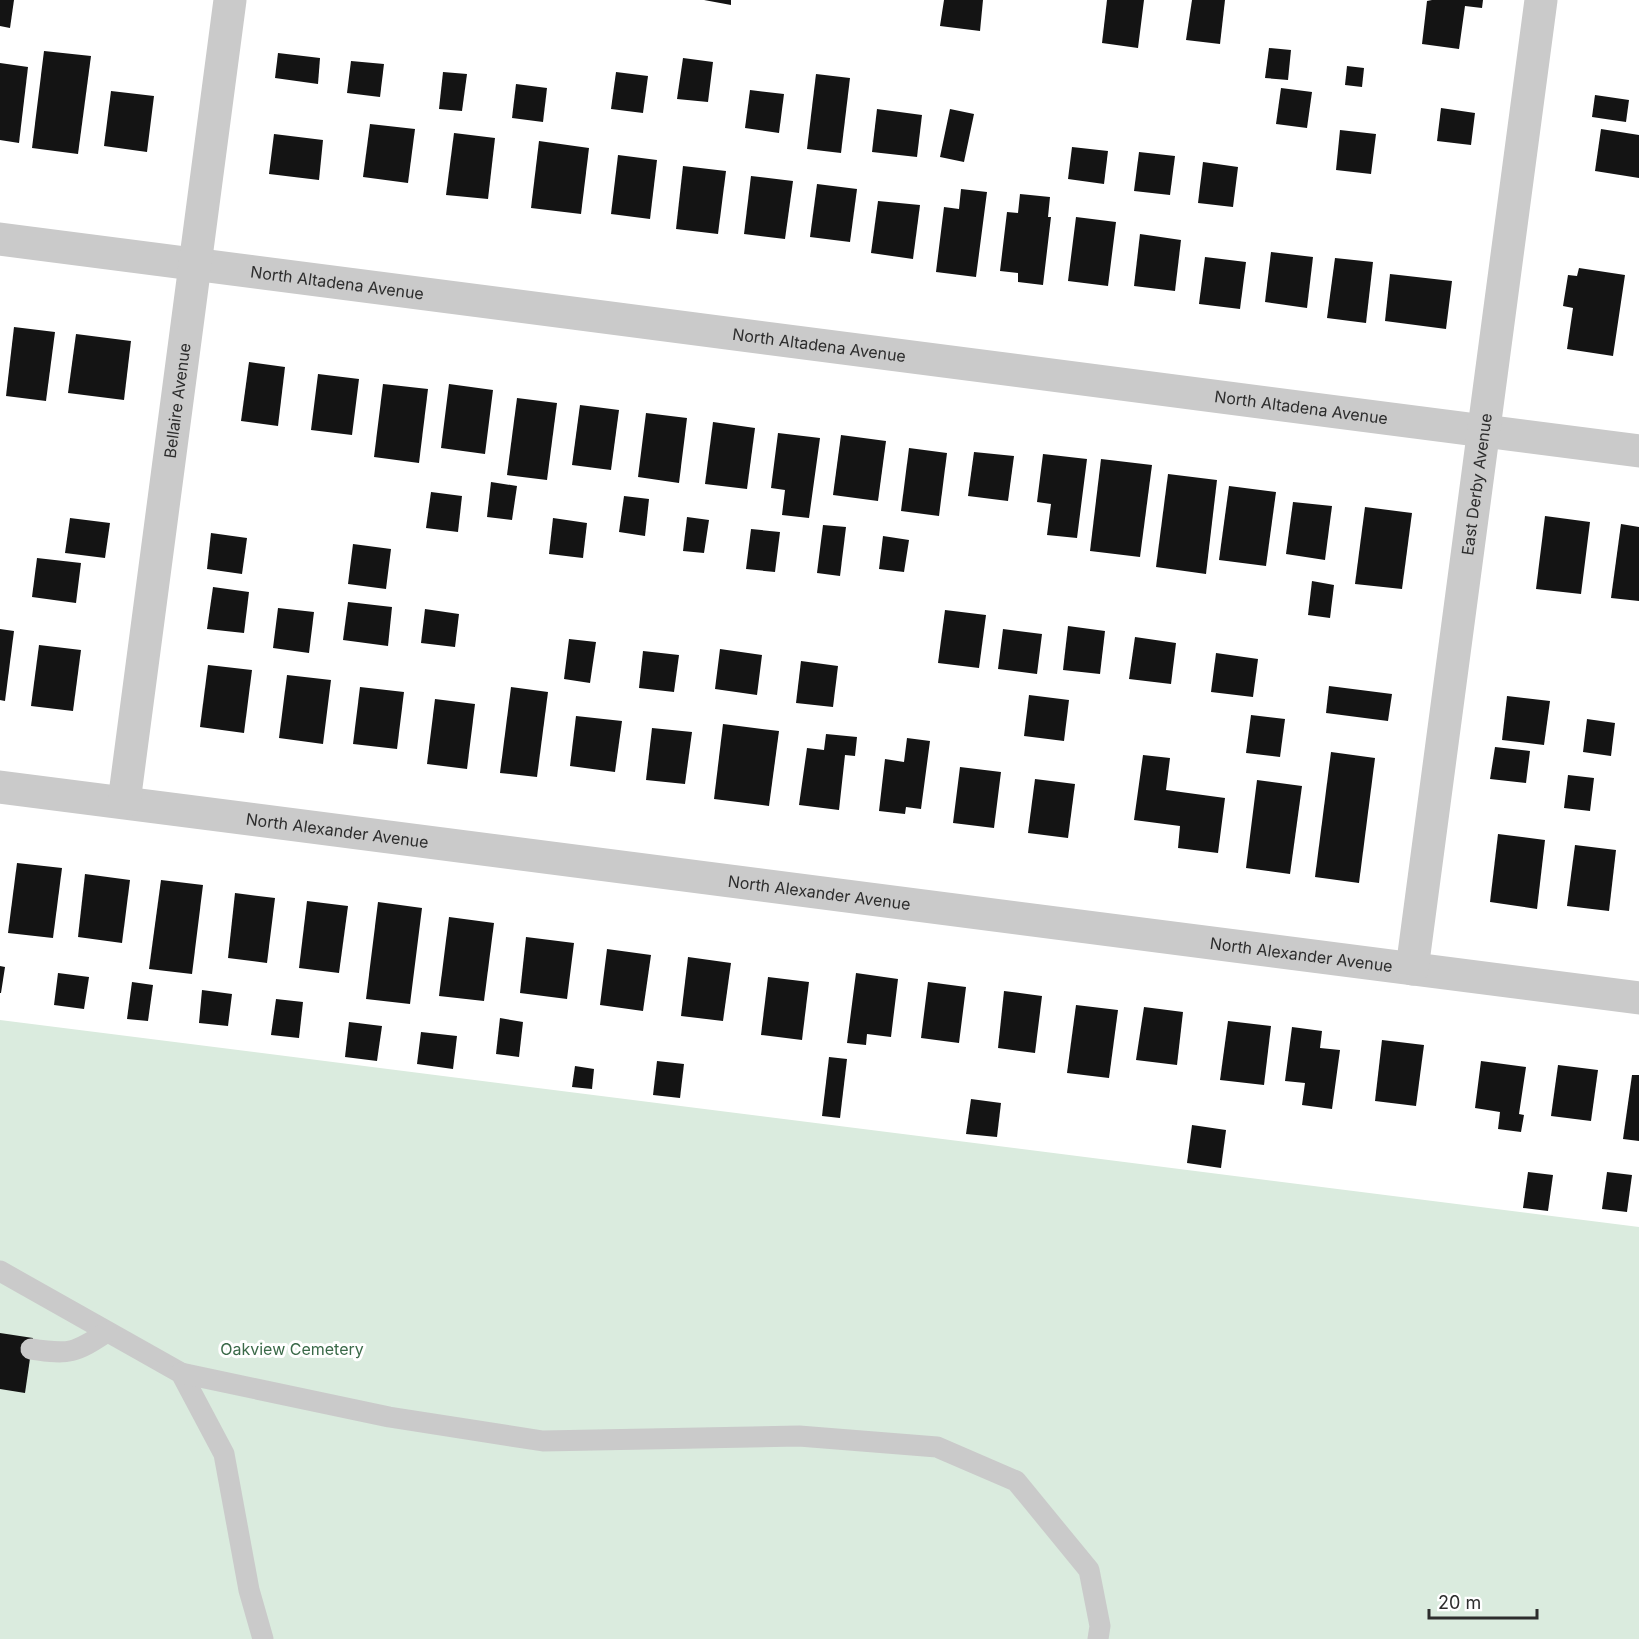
<svg xmlns="http://www.w3.org/2000/svg" width="1639" height="1639" viewBox="0 0 1639 1639" font-family="Inter,sans-serif">
	<style>
		.green { fill: #daebde }
		.building { fill: #141414 }
		.lines { fill: none; stroke-linecap: round; stroke-linejoin: round }
		.service { stroke: #cacaca; stroke-width: 21 }
		.minor { stroke: #cacaca; stroke-width: 33 }
		.labels { text-anchor: middle; stroke-width: 6; stroke-linejoin: round; paint-order: stroke }
		.street-label { font-size: 16px; fill: #2d2d2d; stroke: #fff }
		.park-label { font-size: 16px; fill: #3a6948; stroke: #fff }
	</style>
	<rect width="100%" height="100%" fill="#fff"/>
	<polygon class="green" points="0,1020 1639,1227 1639,1639 0,1639"/>
	<g class="building">
		<polygon points="0,0 14,0 10,28 0,26"/>
		<polygon points="704,0 731,0 731,5"/>
		<polygon points="944,0 983,0 980,31 940,26"/>
		<polygon points="1107,0 1144,0 1138,48 1102,43"/>
		<polygon points="1192,0 1225,0 1220,44 1186,40"/>
		<polygon points="1432,0 1483,0 1482,8 1465,6 1459,49 1422,44 1427,1"/>
		<polygon points="1269,48 1291,50 1288,80 1265,78"/>
		<polygon points="44,51 91,56 78,154 32,148"/>
		<polygon points="278,53 320,58 318,84 275,78"/>
		<polygon points="683,58 713,62 708,102 677,99"/>
		<polygon points="351,61 384,64 380,97 347,93"/>
		<polygon points="0,63 28,67 19,143 0,140"/>
		<polygon points="1347,66 1364,68 1362,87 1345,85"/>
		<polygon points="443,72 467,74 462,111 439,109"/>
		<polygon points="616,72 648,76 643,113 611,109"/>
		<polygon points="816,74 850,78 841,153 807,149"/>
		<polygon points="516,84 547,88 543,122 512,118"/>
		<polygon points="1281,88 1312,92 1307,128 1276,124"/>
		<polygon points="750,90 784,94 779,133 745,128"/>
		<polygon points="111,91 154,96 147,152 104,146"/>
		<polygon points="1595,95 1629,100 1626,122 1592,117"/>
		<polygon points="1441,108 1475,113 1471,145 1437,141"/>
		<polygon points="877,109 922,115 917,157 872,152"/>
		<polygon points="950,109 974,114 964,162 940,157"/>
		<polygon points="370,124 415,129 408,183 363,177"/>
		<polygon points="1601,129 1639,135 1639,178 1595,171"/>
		<polygon points="1340,130 1376,134 1371,174 1336,170"/>
		<polygon points="454,133 495,138 488,199 446,195"/>
		<polygon points="274,134 323,140 319,180 269,174"/>
		<polygon points="539,141 589,148 581,214 531,208"/>
		<polygon points="1072,147 1108,151 1104,184 1068,179"/>
		<polygon points="1139,152 1175,156 1170,195 1134,191"/>
		<polygon points="618,155 657,160 650,219 611,214"/>
		<polygon points="1203,162 1238,167 1233,207 1198,203"/>
		<polygon points="683,166 726,171 718,234 676,229"/>
		<polygon points="751,176 793,181 785,239 744,234"/>
		<polygon points="817,184 857,189 850,242 810,237"/>
		<polygon points="961,189 987,192 976,277 936,272 944,207 959,209"/>
		<polygon points="1020,194 1050,197 1048,217 1051,217 1043,285 1018,282 1018,273 1000,271 1007,212 1018,213"/>
		<polygon points="878,201 920,205 913,259 871,253"/>
		<polygon points="1076,217 1116,222 1108,286 1068,281"/>
		<polygon points="1140,234 1181,240 1175,291 1134,286"/>
		<polygon points="1271,252 1313,257 1307,308 1265,302"/>
		<polygon points="1205,257 1246,262 1240,309 1199,304"/>
		<polygon points="1335,258 1373,262 1366,323 1327,318"/>
		<polygon points="1579,268 1625,275 1613,356 1567,349 1573,308 1563,306 1568,275 1577,276"/>
		<polygon points="1390,274 1452,281 1446,329 1385,321"/>
		<polygon points="14,327 55,332 46,401 6,396"/>
		<polygon points="76,334 131,341 124,400 68,393"/>
		<polygon points="249,362 285,367 278,426 241,421"/>
		<polygon points="318,374 359,379 352,435 311,430"/>
		<polygon points="383,384 428,389 419,463 374,457"/>
		<polygon points="449,384 493,390 485,454 441,448"/>
		<polygon points="517,398 557,403 547,480 507,475"/>
		<polygon points="580,405 619,410 611,470 572,465"/>
		<polygon points="646,413 687,418 679,483 638,477"/>
		<polygon points="713,422 755,428 747,489 705,484"/>
		<polygon points="778,433 820,438 809,518 782,515 785,490 771,488"/>
		<polygon points="841,435 886,441 878,501 833,495"/>
		<polygon points="909,448 947,453 939,516 901,511"/>
		<polygon points="974,452 1014,456 1008,501 968,496"/>
		<polygon points="1043,454 1087,459 1077,538 1047,535 1051,504 1037,502"/>
		<polygon points="1101,459 1152,465 1140,557 1090,551"/>
		<polygon points="1168,474 1217,480 1206,574 1156,567"/>
		<polygon points="491,482 517,486 512,520 487,517"/>
		<polygon points="1229,486 1276,492 1266,566 1219,560"/>
		<polygon points="431,492 462,496 458,532 426,528"/>
		<polygon points="624,496 649,499 645,536 619,532"/>
		<polygon points="1293,502 1332,506 1325,560 1286,554"/>
		<polygon points="1365,507 1412,513 1402,589 1355,584"/>
		<polygon points="1545,516 1590,522 1581,594 1536,589"/>
		<polygon points="687,517 709,520 704,553 683,551"/>
		<polygon points="70,518 110,523 105,558 65,553"/>
		<polygon points="553,518 587,523 583,558 549,554"/>
		<polygon points="1621,524 1639,527 1639,601 1611,598"/>
		<polygon points="823,525 846,527 840,576 817,573"/>
		<polygon points="751,529 780,532 775,572 746,569"/>
		<polygon points="211,533 247,538 242,574 207,569"/>
		<polygon points="883,536 909,540 904,572 879,569"/>
		<polygon points="353,544 391,549 386,589 348,584"/>
		<polygon points="37,558 81,563 76,603 32,597"/>
		<polygon points="1312,581 1334,585 1330,618 1308,615"/>
		<polygon points="213,587 249,592 244,633 207,629"/>
		<polygon points="348,602 392,607 388,646 343,640"/>
		<polygon points="278,608 314,612 309,653 273,648"/>
		<polygon points="425,609 459,614 455,647 421,643"/>
		<polygon points="945,610 986,615 979,668 938,663"/>
		<polygon points="1068,626 1105,631 1100,674 1063,670"/>
		<polygon points="0,629 14,631 5,701 0,700"/>
		<polygon points="1003,629 1042,634 1037,674 998,669"/>
		<polygon points="1135,637 1176,643 1171,684 1129,679"/>
		<polygon points="569,639 596,642 590,683 564,679"/>
		<polygon points="39,645 81,650 73,711 31,706"/>
		<polygon points="720,649 762,655 757,695 715,689"/>
		<polygon points="643,651 679,655 674,692 639,688"/>
		<polygon points="1216,653 1258,659 1253,697 1211,692"/>
		<polygon points="801,661 838,666 833,707 796,703"/>
		<polygon points="208,665 252,670 244,733 200,727"/>
		<polygon points="287,675 331,680 323,744 279,738"/>
		<polygon points="1329,686 1392,694 1388,721 1326,713"/>
		<polygon points="360,687 404,692 397,749 353,744"/>
		<polygon points="511,687 548,692 537,777 500,773"/>
		<polygon points="1029,695 1069,700 1064,741 1024,736"/>
		<polygon points="1507,696 1550,701 1544,745 1502,740"/>
		<polygon points="435,699 475,704 467,769 427,764"/>
		<polygon points="1251,715 1285,719 1280,757 1246,753"/>
		<polygon points="576,716 622,721 615,772 570,766"/>
		<polygon points="1587,719 1615,723 1611,756 1583,752"/>
		<polygon points="723,724 779,731 769,806 714,799"/>
		<polygon points="652,728 692,732 685,784 646,780"/>
		<polygon points="826,734 857,737 855,756 845,755 839,810 799,805 807,748 824,750"/>
		<polygon points="907,738 930,741 921,809 906,807 905,814 879,811 885,759 904,762"/>
		<polygon points="1495,747 1530,751 1526,783 1490,779"/>
		<polygon points="1331,752 1375,758 1359,883 1315,877"/>
		<polygon points="1143,755 1170,758 1166,790 1225,798 1218,853 1178,848 1180,826 1134,820"/>
		<polygon points="960,767 1001,772 994,828 953,823"/>
		<polygon points="1568,775 1594,778 1590,811 1564,808"/>
		<polygon points="1035,779 1075,784 1068,838 1028,833"/>
		<polygon points="1257,780 1302,786 1290,874 1246,868"/>
		<polygon points="1498,834 1545,840 1537,909 1490,902"/>
		<polygon points="1575,845 1616,850 1609,911 1567,906"/>
		<polygon points="17,863 62,868 53,938 8,933"/>
		<polygon points="85,874 130,880 122,943 78,937"/>
		<polygon points="161,880 203,885 192,974 149,969"/>
		<polygon points="235,893 275,898 267,963 228,958"/>
		<polygon points="307,901 348,906 339,973 299,968"/>
		<polygon points="378,902 422,908 410,1004 366,999"/>
		<polygon points="449,917 494,923 484,1001 439,996"/>
		<polygon points="526,937 574,943 567,999 520,993"/>
		<polygon points="607,949 651,955 643,1011 600,1005"/>
		<polygon points="688,957 731,963 723,1021 681,1016"/>
		<polygon points="0,966 5,967 1,993 0,993"/>
		<polygon points="58,973 89,977 84,1009 54,1005"/>
		<polygon points="856,973 898,979 891,1037 867,1034 866,1045 847,1043"/>
		<polygon points="768,977 809,982 802,1040 761,1035"/>
		<polygon points="132,982 153,985 148,1021 127,1019"/>
		<polygon points="928,982 966,987 959,1043 921,1038"/>
		<polygon points="202,990 232,994 228,1026 199,1023"/>
		<polygon points="1004,991 1042,996 1035,1053 998,1048"/>
		<polygon points="276,999 303,1002 299,1038 271,1035"/>
		<polygon points="1076,1005 1118,1010 1109,1078 1067,1073"/>
		<polygon points="1144,1007 1183,1012 1177,1065 1136,1060"/>
		<polygon points="500,1018 523,1022 519,1057 496,1054"/>
		<polygon points="1228,1021 1271,1026 1264,1085 1220,1080"/>
		<polygon points="349,1022 382,1026 377,1061 345,1057"/>
		<polygon points="1292,1027 1322,1031 1320,1048 1340,1050 1332,1109 1302,1105 1305,1083 1285,1081"/>
		<polygon points="421,1032 457,1036 453,1069 417,1064"/>
		<polygon points="1382,1040 1424,1045 1416,1106 1375,1101"/>
		<polygon points="829,1057 847,1059 840,1118 822,1116"/>
		<polygon points="657,1061 684,1064 680,1098 653,1095"/>
		<polygon points="1481,1061 1526,1067 1519,1114 1524,1115 1521,1132 1498,1129 1500,1112 1475,1108"/>
		<polygon points="1558,1065 1598,1070 1591,1121 1551,1116"/>
		<polygon points="575,1066 594,1069 592,1089 572,1087"/>
		<polygon points="1632,1075 1639,1075 1639,1141 1623,1139"/>
		<polygon points="971,1099 1001,1103 997,1137 966,1134"/>
		<polygon points="1192,1125 1226,1130 1221,1168 1187,1163"/>
		<polygon points="1528,1172 1553,1175 1548,1211 1523,1208"/>
		<polygon points="1607,1172 1632,1175 1627,1212 1602,1209"/>
		<polygon points="0,1333 33,1338 25,1393 0,1389"/>
	</g>
	<g class="lines">
		<g class="service">
			<polyline points="0,1271 181,1373 224,1454 249,1590 263,1639"/>
			<path d="M31 1349C70 1355 75 1353 107 1332"/>
			<polyline points="181,1373 389,1417 543,1441 799,1436 937,1447 1016,1481 1089,1570 1100,1626 1098,1639"/>
		</g>
		<g class="minor">
			<path id="s1" d="M0 239 1639 451"/>
			<path id="s2" d="M0 787 1639 998"/>
			<path id="s3" d="M124 802 230 0"/>
			<path id="s4" d="M1412 969 1541 0"/>
		</g>
	</g>
	<g class="labels">
		<g class="street-label">
			<text dy="6" stroke="none"><textPath href="#s1" startOffset="340">North Altadena Avenue</textPath></text>
			<text dy="6" stroke="none"><textPath href="#s1" startOffset="826">North Altadena Avenue</textPath></text>
			<text dy="6" stroke="none"><textPath href="#s3" startOffset="405">Bellaire Avenue</textPath></text>
			<text dy="6" stroke="none"><textPath href="#s1" startOffset="1312">North Altadena Avenue</textPath></text>
			<text dy="6" stroke="none"><textPath href="#s4" startOffset="489">East Derby Avenue</textPath></text>
			<text dy="6" stroke="none"><textPath href="#s2" startOffset="340">North Alexander Avenue</textPath></text>
			<text dy="6" stroke="none"><textPath href="#s2" startOffset="826">North Alexander Avenue</textPath></text>
			<text dy="6" stroke="none"><textPath href="#s2" startOffset="1312">North Alexander Avenue</textPath></text>
		</g>
		<g class="park-label">
			<text x="292" y="1355">Oakview Cemetery</text>
		</g>
	</g>
	<path d="M1429 1609v9h108v-9" fill="none" stroke="#2d2d2d" stroke-width="3"/>
	<text x="1438" y="1609" font-size="18" fill="#2d2d2d" stroke="#ffffff" stroke-width="4.5" paint-order="stroke">20 m</text>
</svg>
